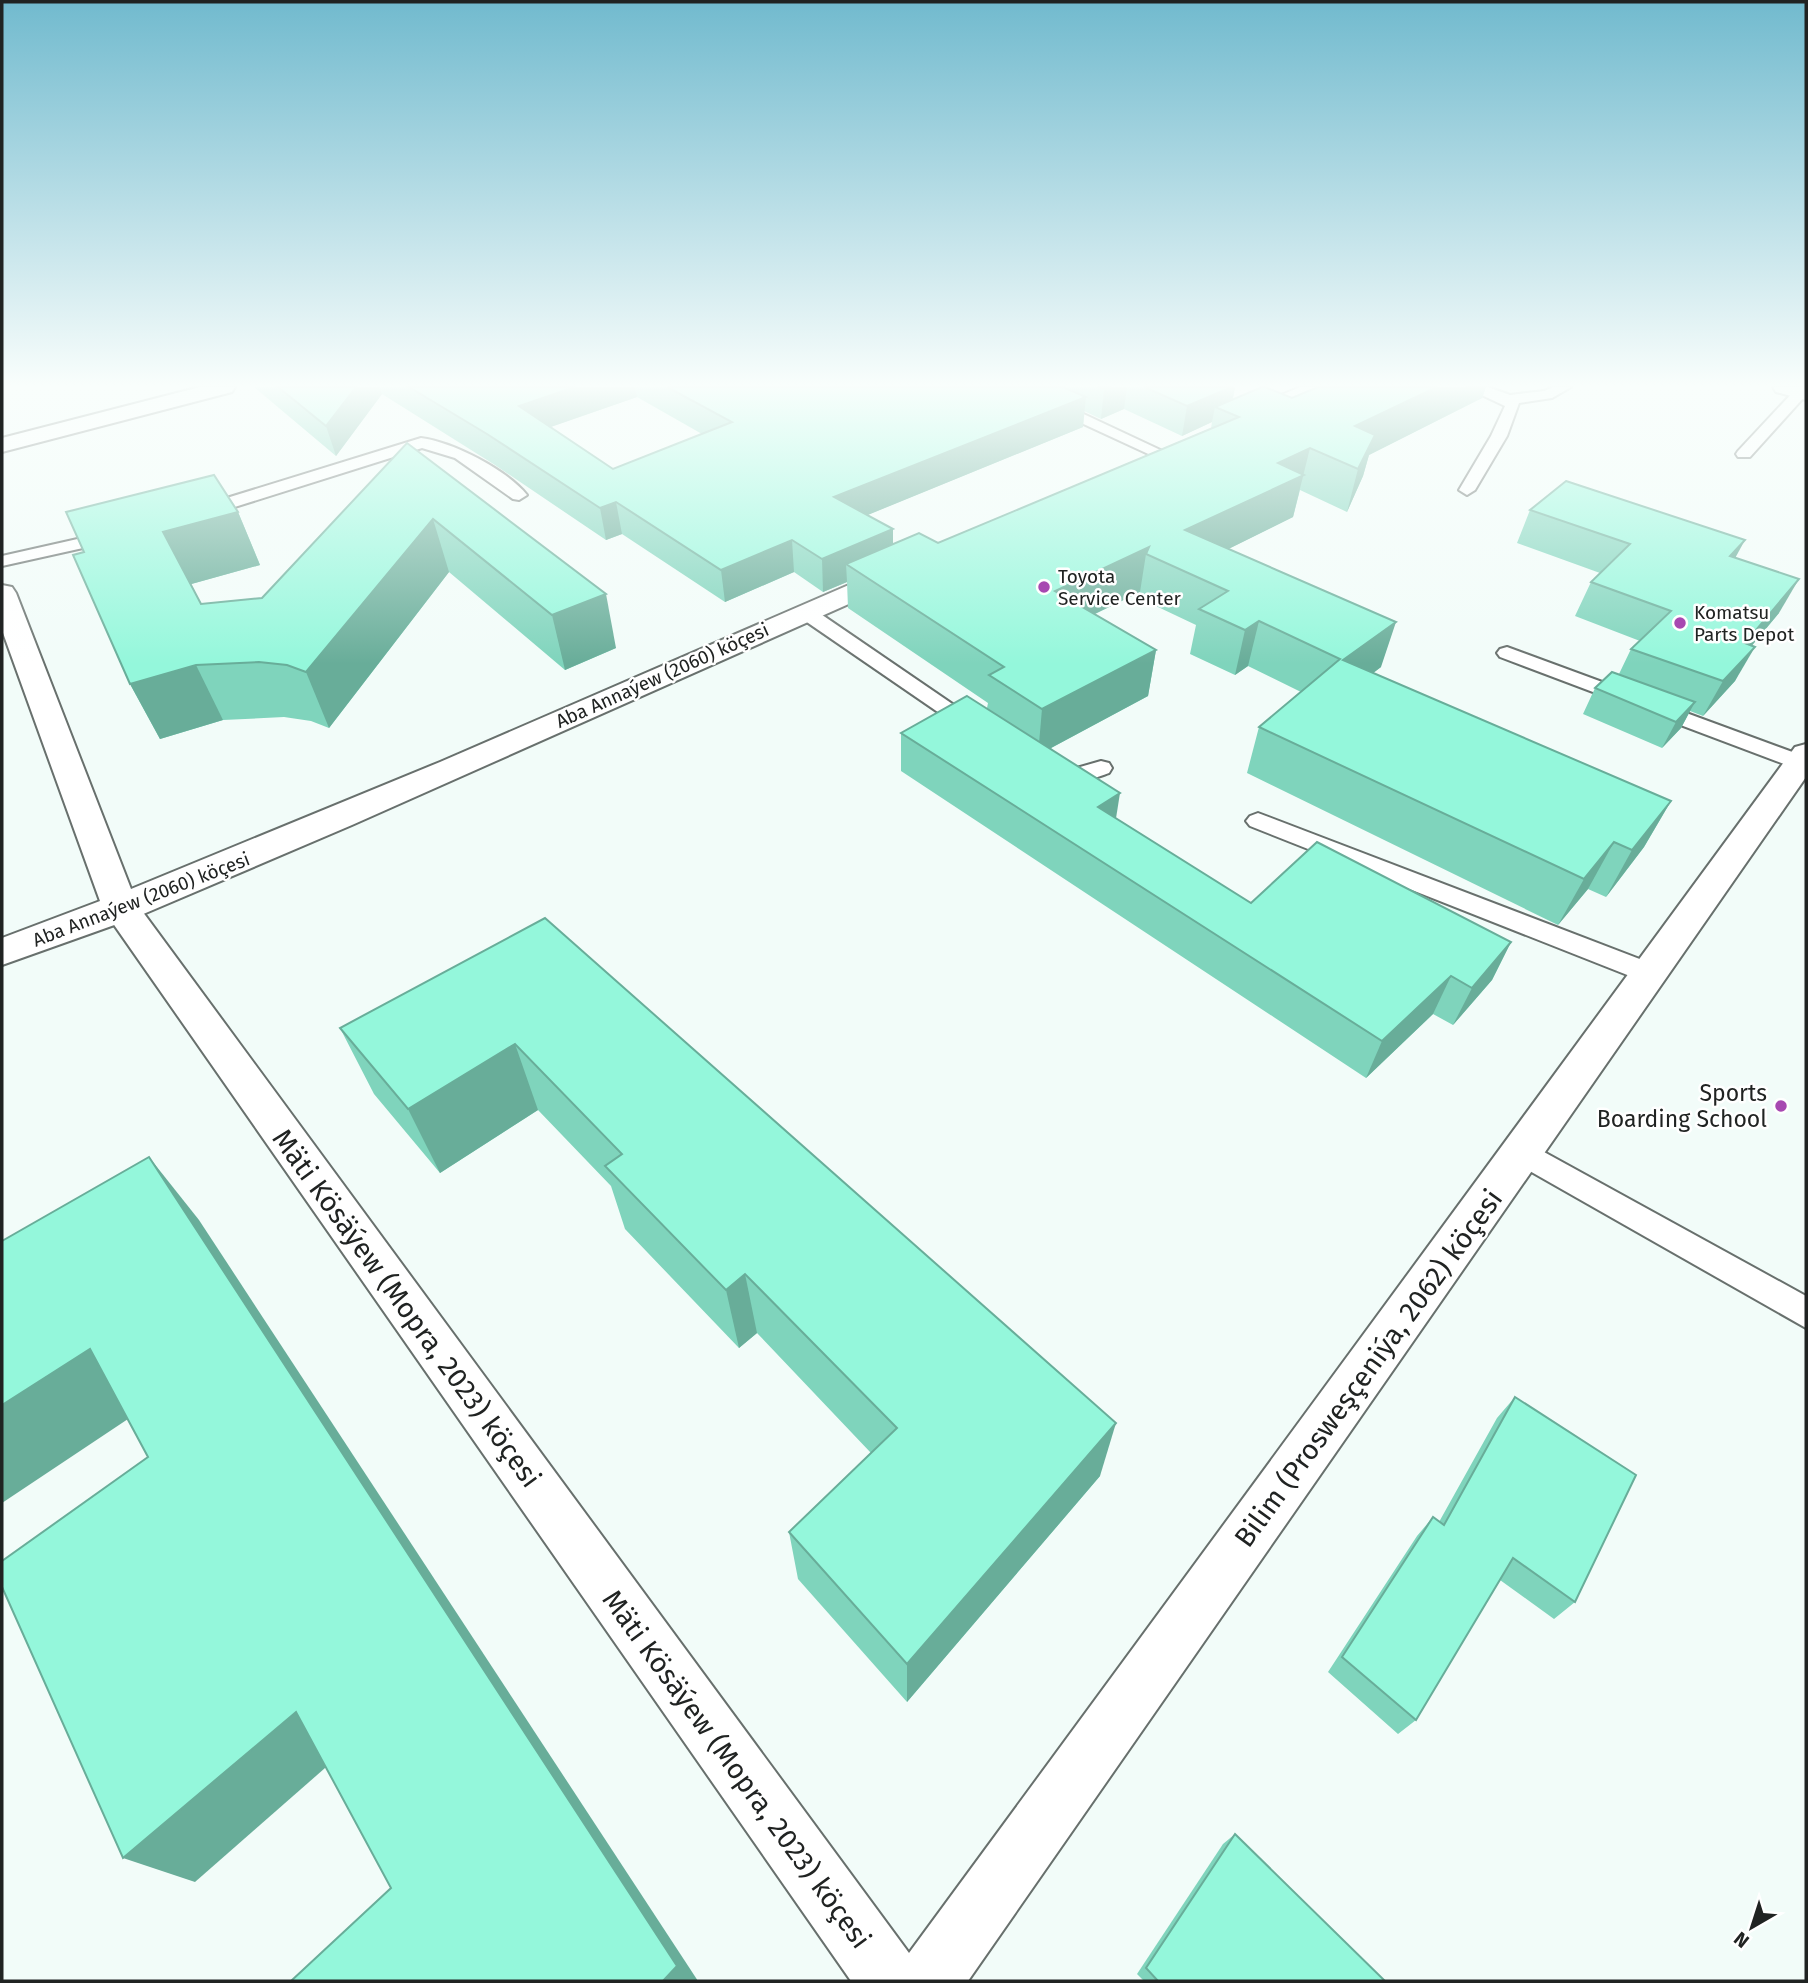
<svg xmlns="http://www.w3.org/2000/svg" width="1808" height="1983" viewBox="0 0 1808 1983" font-family="'Fira Sans',sans-serif">
	<style>
		.lines { fill: none; stroke-linecap: round; stroke-linejoin: round }
		.lane-casing { stroke: #68706d; stroke-width: 4 }
		.street-casing { stroke: #68706d; stroke-width: 4 }
		.secondary-casing { stroke: #68706d; stroke-width: 4 }
		.lane { fill: #fff; fill-rule: evenodd }
		.street { fill: #fff; fill-rule: evenodd }
		.secondary { fill: #fff; fill-rule: evenodd }
		.wall { fill: #7fd4bc; fill-rule: evenodd }
		.shaded-wall { fill: #68ad99 }
		.building { fill: #94f7db; stroke: #68ad99; stroke-width: 2 }
		.poi-dot { fill: #a748b1; stroke: #fff; stroke-width: 2.5 }
		.labels { text-anchor: middle; stroke-width: 5; stroke-linejoin: round; paint-order: stroke }
		.far-poi-label { font-size: 19px; fill: #202322; stroke: #fff; text-anchor: start }
		.far-street-label { font-size: 19px; fill: #202322; stroke: #fff }
		.poi-label { font-size: 23px; fill: #202322; stroke: #fff; text-anchor: end }
		.near-street-label { font-size: 28px; fill: #202322; stroke: #fff }
	</style>
	<rect width="100%" height="100%" fill="#f2fcf9"/>
	<g class="lines">
		<defs>
			<g id="lane">
				<polygon points="1008,387 1026,387 1171,455 1163,460 1157,458 1010,390"/>
				<polygon points="1469,387 1488,387 1510,395 1544,391 1553,387 1571,387 1552,398 1519,403 1507,436 1475,490 1467,495 1459,490 1491,436 1505,406 1471,390"/>
				<polygon points="1801,388 1806,389 1806,395 1750,457 1738,457 1736,454 1738,451 1796,389"/>
				<path d="M421 438C453 442 507 470 527 495L519 500 513 499 455 458 422 448 203 517H191L188 513 191 509Z"/>
				<polygon points="113,531 119,532 122,536 119,540 2,566 2,556"/>
				<polygon points="805,606 812,608 986,727 983,732 967,732 798,616 795,612"/>
				<polygon points="1507,647 1806,757 1806,767 1792,767 1500,657 1497,653 1500,649"/>
				<path d="M1101 761 1109 763 1112 768 1109 773C1090 779 1058 796 1044 775L1047 770 1055 768 1066 771Z"/>
				<polygon points="1258,813 1658,966 1662,973 1658,980 1649,982 1640,980 1250,826 1246,821 1250,816"/>
				<polygon points="1522,1140 1806,1296 1806,1328 1512,1161 1507,1152 1512,1143"/>
			</g>
			<g id="street">
				<polygon points="200,387 235,387 232,392 2,452 2,438"/>
				<polygon points="1773,387 1806,387 1806,400 1776,392"/>
				<polygon points="1806,744 1806,777 968,1981 851,1981 103,909 108,900 121,896 134,900 909,1953 1795,747"/>
			</g>
			<g id="secondary">
				<polygon points="1300,387 1329,387 1326,392 1253,424 1237,424 1234,419 1237,414"/>
				<polygon points="895,565 905,567 908,573 905,579 352,825 134,918 2,965 2,938 100,901 2,630 2,585 12,587 16,593 131,889 440,762"/>
			</g>
		</defs>
		<use href="#lane" class="lane-casing"/>
		<use href="#street" class="street-casing"/>
		<use href="#secondary" class="secondary-casing"/>
		<use href="#lane" class="lane"/>
		<use href="#street" class="street"/>
		<use href="#secondary" class="secondary"/>
	</g>
	<g class="wall">
		<path d="M254 387H1235L1233 399 1292 398 1318 387H1486L1482 398 1369 455 1363 476 1347 512 1300 490 1293 517 1228 549 1381 667 1373 673 1671 801 1644 847 1606 897 1588 889 1558 925 1247 773 1259 727 1301 692 1248 666 1235 675 1190 654 1196 625 1139 598 1140 592 1095 614 1156 650 1148 696 1051 748 1116 818 1251 903 1511 942 1492 980 1453 1025 1433 1014 1366 1078 901 771V733L987 708 988 703 848 608 847 582 823 592 794 572 725 602 622 534 606 540 495 465 382 394 336 456ZM637 397 702 434 613 469 550 427ZM1124 409 1182 436 1212 422 1211 428 938 543 893 544V529L867 515 1083 427 1084 411 1101 419Z"/>
		<polygon points="407,443 616,648 565,670 449,572 329,728 311,721 284,717 223,720 160,739 130,684 73,555 238,512 260,565 191,584 201,604 262,598"/>
		<polygon points="1530,510 1735,558 1779,613 1752,645 1735,681 1703,716 1690,711 1681,728 1662,748 1583,714 1595,688 1619,674 1631,649 1640,641 1575,616 1591,582 1600,573 1517,543"/>
		<polygon points="545,918 1100,1476 907,1702 798,1579 789,1532 871,1453 757,1333 739,1348 625,1229 611,1186 538,1110 440,1173 374,1094 340,1028"/>
		<polygon points="1515,1397 1575,1602 1554,1619 1500,1580 1416,1720 1398,1734 1328,1672 1417,1536 1433,1517 1439,1522 1497,1418"/>
		<polygon points="1235,1834 1385,1981 1144,1981 1137,1974 1223,1844"/>
	</g>
	<g class="shaded-wall">
		<polygon points="356,387 379,387 382,394 336,456 326,426"/>
		<polygon points="575,387 635,387 637,397 525,436 519,406"/>
		<polygon points="1111,387 1127,387 1124,409 1101,419 1104,389"/>
		<polygon points="1232,387 1235,387 1230,413 1215,407 1212,422 1182,436 1187,406"/>
		<polygon points="1437,387 1486,387 1482,398 1369,455 1363,476 1347,512 1358,469 1355,426"/>
		<polygon points="1086,397 1083,427 836,528 834,497"/>
		<polygon points="1310,448 1293,517 1184,571 1185,530 1278,463"/>
		<polygon points="616,502 622,534 606,540 600,508"/>
		<polygon points="238,512 260,565 188,585 163,532"/>
		<polygon points="433,519 449,572 329,728 306,672"/>
		<polygon points="893,529 893,562 846,564 847,582 823,592 822,559"/>
		<polygon points="792,540 794,572 725,602 721,570"/>
		<polygon points="1745,540 1727,573 1730,556"/>
		<polygon points="1149,547 1146,554 1140,592 1051,635 1055,591"/>
		<polygon points="1799,579 1779,613 1725,678 1745,643"/>
		<polygon points="606,594 616,648 565,670 552,615"/>
		<polygon points="1259,621 1248,666 1235,675 1245,630"/>
		<polygon points="1396,622 1381,667 1330,706 1343,660"/>
		<polygon points="1755,647 1735,681 1703,716 1723,681"/>
		<polygon points="1156,650 1148,696 1038,755 1042,709"/>
		<polygon points="196,665 223,720 160,739 130,684"/>
		<polygon points="1695,702 1681,728 1662,748 1676,722"/>
		<polygon points="1120,793 1114,831 1098,807"/>
		<polygon points="1671,801 1644,847 1606,897 1632,850"/>
		<polygon points="1614,842 1588,889 1558,925 1584,879"/>
		<polygon points="1511,942 1492,980 1453,1025 1472,988"/>
		<polygon points="1451,976 1433,1014 1366,1078 1382,1041"/>
		<polygon points="515,1044 538,1110 440,1173 408,1109"/>
		<polygon points="149,1157 199,1220 698,1981 663,1981"/>
		<polygon points="745,1274 757,1333 739,1348 726,1290"/>
		<polygon points="90,1349 149,1405 2,1503 2,1405"/>
		<polygon points="1116,1423 1100,1476 907,1702 907,1664"/>
		<polygon points="296,1712 349,1747 195,1882 123,1858"/>
	</g>
	<g class="building">
		<polygon points="278,387 356,387 326,426"/>
		<polygon points="409,387 575,387 519,406 613,469 732,422 667,387 1063,387 1086,397 834,497 893,529 822,559 792,540 721,570 616,502 600,508 487,434"/>
		<polygon points="1098,387 1111,387 1104,389"/>
		<polygon points="1144,387 1232,387 1187,406"/>
		<polygon points="1262,387 1265,387 1292,398 1318,387 1437,387 1355,426 1375,435 1358,469 1310,448 1278,463 1304,475 1185,530 1396,622 1343,660 1671,801 1632,850 1614,842 1584,879 1259,727 1340,659 1259,621 1245,630 1199,609 1228,591 1146,554 1149,547 1055,591 1156,650 1042,709 989,675 1004,667 846,564 919,533 938,543 1239,417 1215,407"/>
		<polygon points="407,443 606,594 552,615 433,519 306,672 287,665 259,662 196,665 130,684 73,555 84,552 66,512 214,475 238,512 163,532 201,604 262,598"/>
		<polygon points="1566,481 1745,540 1730,556 1799,579 1745,643 1755,647 1723,681 1631,649 1671,611 1591,582 1630,544 1530,510"/>
		<polygon points="1612,672 1695,702 1676,722 1595,688"/>
		<polygon points="967,696 1120,793 1098,807 1251,903 1317,842 1511,942 1472,988 1451,976 1382,1041 901,733"/>
		<polygon points="545,918 1116,1423 907,1664 789,1532 897,1428 745,1274 726,1290 605,1166 622,1154 515,1044 408,1109 340,1028"/>
		<polygon points="149,1157 677,1966 663,1981 291,1981 391,1888 296,1712 123,1858 2,1587 2,1561 148,1457 90,1349 2,1405 2,1241"/>
		<polygon points="1515,1397 1636,1475 1575,1602 1513,1558 1416,1720 1342,1657 1433,1517 1444,1525"/>
		<polygon points="1235,1834 1385,1981 1158,1981 1146,1968"/>
	</g>
	<linearGradient id="sky" x2="0" y2="1"><stop stop-color="#71bace"/><stop offset="0.58" stop-color="#f9fefc"/><stop offset="1" stop-color="#f9fefc" stop-opacity="0"/></linearGradient>
	<rect width="1808" height="664" fill="url(#sky)"/>
	<g class="poi-dot">
		<circle cx="1044" cy="587" r="7"/>
		<circle cx="1680" cy="623" r="7"/>
		<circle cx="1781" cy="1106" r="7"/>
	</g>
	<g class="labels">
		<g class="far-poi-label">
			<text x="1058" y="583">Toyota<tspan x="1058" dy="22">Service Center</tspan></text>
			<text x="1694" y="619">Komatsu<tspan x="1694" dy="22">Parts Depot</tspan></text>
		</g>
		<g class="far-street-label">
			<text transform="translate(662 675) rotate(-24)" y="7">Aba Annaýew (2060) köçesi</text>
			<text transform="translate(141 899) rotate(-21)" y="7">Aba Annaýew (2060) köçesi</text>
		</g>
		<g class="poi-label">
			<text x="1767" y="1101">Sports<tspan x="1767" dy="26">Boarding School</tspan></text>
		</g>
		<g class="near-street-label">
			<text transform="translate(407 1308) rotate(54)" y="10">Mäti Kösäýew (Mopra, 2023) köçesi</text>
			<text transform="translate(1368 1368) rotate(-54)" y="10">Bilim (Prosweşçeniýa, 2062) köçesi</text>
			<text transform="translate(737 1769) rotate(54)" y="10">Mäti Kösäýew (Mopra, 2023) köçesi</text>
		</g>
	</g>
	<rect width="1808" height="1983" fill="none" stroke="#202322" stroke-width="7"/>
	<g transform="translate(1752 1927) rotate(219)" stroke="#ffffff" stroke-width="5" paint-order="stroke">
	<path d="M0-5L12 26L0 18L-12 26Z" fill="#202322"/>
	<text y="-10" font-size="19" font-weight="bold" text-anchor="middle" fill="#202322">N</text>
	</g>
</svg>
